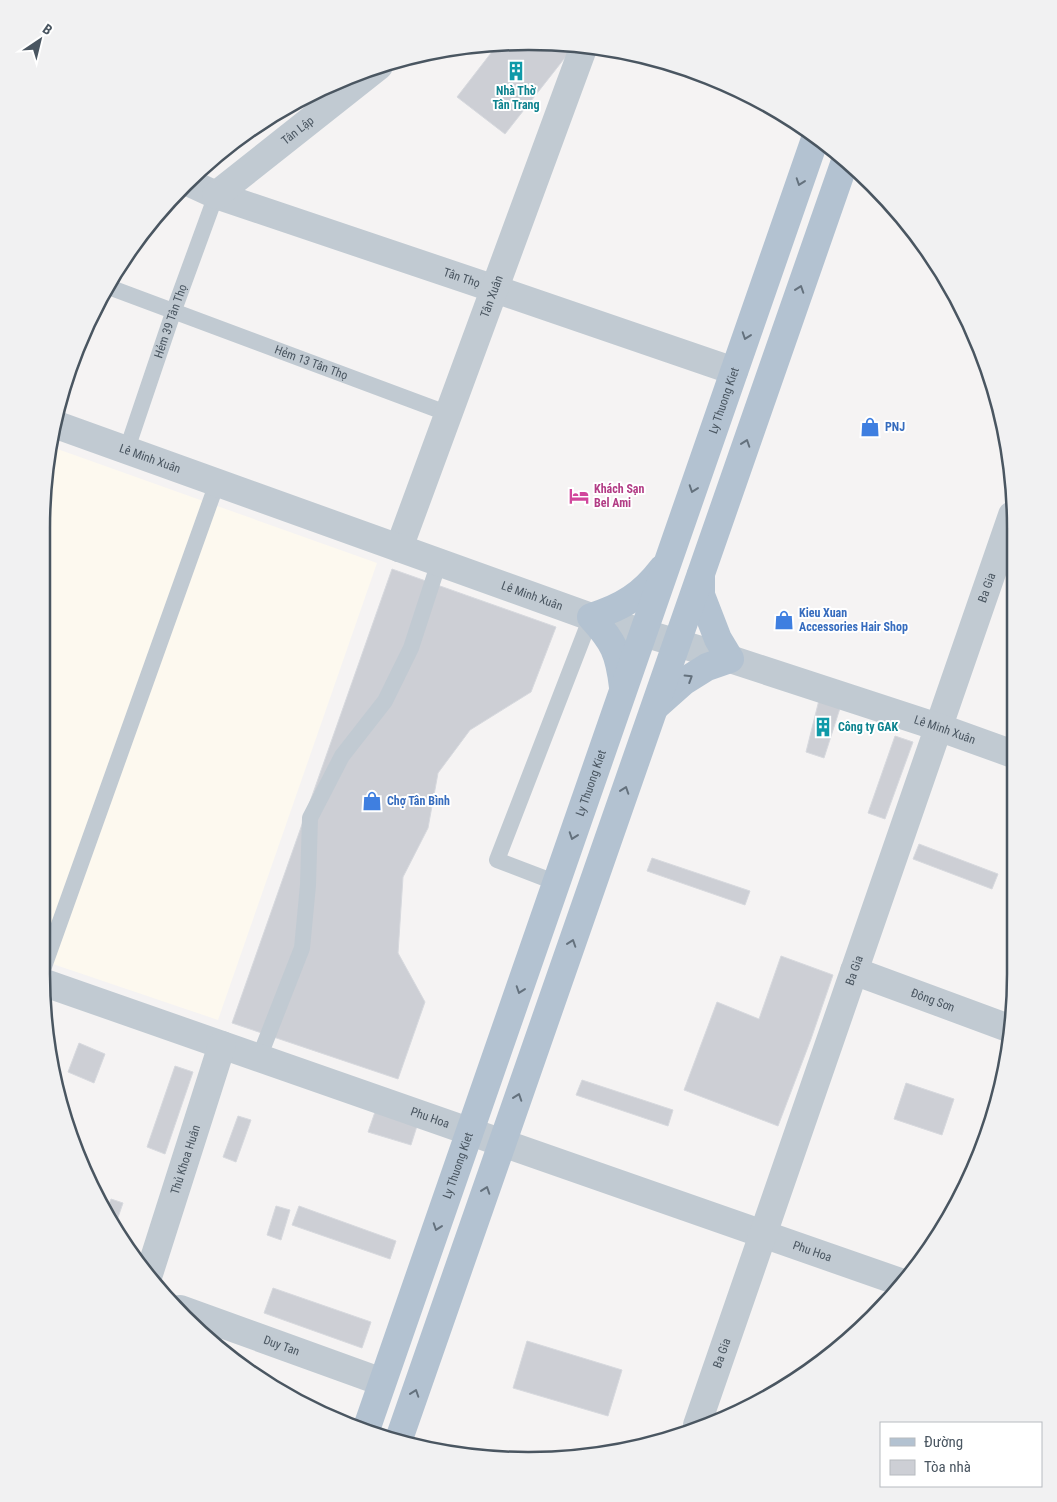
<svg xmlns="http://www.w3.org/2000/svg" width="1057" height="1502" viewBox="0 0 1057 1502" font-family="'Roboto Condensed',sans-serif">
	<style>
		.commercial { fill: #fdf9ef }
		.building { fill: #cdcfd5; stroke: #d7d9de }
		.lines { fill: none; stroke-linecap: round; stroke-linejoin: round }
		.service { stroke: #c1cad2; stroke-width: 16 }
		.minor { stroke: #c1cad2; stroke-width: 28 }
		.tertiary { stroke: #c1cad2; stroke-width: 28 }
		.primary { stroke: #b3c2d1; stroke-width: 28 }
		.oneway { stroke: #64717d }
		.labels { text-anchor: middle; stroke-width: 4; stroke-linejoin: round; paint-order: stroke }
		.culture-label { font-size: 12px; font-weight: bold; fill: #0d838f; stroke: #fff }
		.street-label { font-size: 12px; fill: #4a5661; stroke: #fff }
		.shop-label { font-size: 12px; font-weight: bold; fill: #366cbe; stroke: #fff; text-anchor: start }
		.hotel-label { font-size: 12px; font-weight: bold; fill: #b23c85; stroke: #fff; text-anchor: start }
		.rim { fill: none; stroke: #4a5661; stroke-width: 2.5 }
	</style>
	<rect width="100%" height="100%" fill="#f5f3f3"/>
	<polygon class="commercial" points="49,446 377,563 218,1020 41,960 41,528"/>
	<g class="building">
		<polygon points="560,42 575,45 505,134 457,97 498,44"/>
		<polygon points="392,569 556,627 531,692 470,730 438,773 428,828 403,877 398,953 425,1002 398,1079 232,1023"/>
		<polygon points="820,696 842,702 824,758 806,752"/>
		<polygon points="895,736 913,742 885,819 868,813"/>
		<polygon points="919,844 998,874 992,889 913,859"/>
		<polygon points="652,858 750,891 745,905 647,871"/>
		<polygon points="781,956 833,975 811,1039 778,1126 684,1090 717,1002 759,1019"/>
		<polygon points="79,1043 105,1054 94,1083 68,1072"/>
		<polygon points="175,1066 193,1072 165,1154 147,1147"/>
		<polygon points="582,1080 673,1110 668,1126 576,1095"/>
		<polygon points="906,1083 954,1099 942,1135 894,1119"/>
		<polygon points="375,1112 417,1126 411,1145 368,1132"/>
		<polygon points="238,1116 251,1120 236,1162 223,1157"/>
		<polygon points="111,1199 123,1203 115,1226 107,1209"/>
		<polygon points="276,1206 290,1210 281,1240 267,1235"/>
		<polygon points="299,1206 396,1241 390,1259 292,1225"/>
		<polygon points="273,1288 371,1322 362,1348 264,1313"/>
		<polygon points="527,1341 622,1370 608,1416 513,1388"/>
	</g>
	<g class="lines">
		<g class="service">
			<path id="s1" d="M106 286 449 414"/>
			<path id="s2" d="M127 449 174 310 216 195"/>
			<polyline points="557,883 497,860 591,617"/>
			<polyline points="41,975 217,483"/>
			<polyline points="259,1058 302,948 308,885 310,818 342,756 385,701 411,648 439,562"/>
		</g>
		<g class="minor">
			<path id="s3" d="M190 183 216 195 495 289 734 371"/>
			<path id="s4" d="M216 195 379 66"/>
			<path id="s5" d="M399 548 584 46"/>
			<path id="s6" d="M854 971 1011 1029"/>
			<path id="s7" d="M42 982 903 1283"/>
			<path id="s8" d="M149 1274 222 1045"/>
			<path id="s9" d="M180 1309 382 1382"/>
			<path id="s10" d="M697 1425 1012 515"/>
		</g>
		<path class="tertiary" id="s11" d="M54 424 591 617 730 659 938 727 1013 754"/>
		<g class="primary">
			<path d="M623 687C619 653 614 642 591 617 623 607 642 595 662 569"/>
			<polyline points="656,706 683,682 707,667 730,659 718,639 701,595 701,575"/>
			<path id="s12" d="M366 1430 816 136"/>
			<polyline points="399,1439 845,161"/>
		</g>
	</g>
	<defs><path id="oneway-chevron" d="M-2-3.5L2.5 0L-2 3.5" fill="none" stroke-width="1.6" stroke-linecap="round" stroke-linejoin="round" transform="scale(1.25)"/></defs>
	<g class="oneway">
		<use href="#oneway-chevron" transform="translate(800 182) rotate(109)"/>
		<use href="#oneway-chevron" transform="translate(800 289) rotate(-71)"/>
		<use href="#oneway-chevron" transform="translate(746 336) rotate(109)"/>
		<use href="#oneway-chevron" transform="translate(746 443) rotate(-71)"/>
		<use href="#oneway-chevron" transform="translate(693 489) rotate(109)"/>
		<use href="#oneway-chevron" transform="translate(689 678) rotate(-32)"/>
		<use href="#oneway-chevron" transform="translate(625 790) rotate(-71)"/>
		<use href="#oneway-chevron" transform="translate(573 836) rotate(109)"/>
		<use href="#oneway-chevron" transform="translate(572 943) rotate(-71)"/>
		<use href="#oneway-chevron" transform="translate(520 990) rotate(109)"/>
		<use href="#oneway-chevron" transform="translate(518 1097) rotate(-71)"/>
		<use href="#oneway-chevron" transform="translate(486 1190) rotate(-71)"/>
		<use href="#oneway-chevron" transform="translate(437 1227) rotate(109)"/>
		<use href="#oneway-chevron" transform="translate(415 1393) rotate(-71)"/>
	</g>
	<defs>
		<symbol id="building-bare" viewBox="-9 -9 18 18"><path d="M-4-6H4V6H1V3H-1V6H-4ZM-2.5-4.3h1.7v1.8h-1.7ZM.8-4.3h1.7v1.8H.8ZM-2.5-1h1.7V.8h-1.7ZM.8-1h1.7V.8H.8Z" fill="#0f9aa8" stroke="#fff" stroke-width="2.5" paint-order="stroke"/></symbol>
		<symbol id="shop-bare" viewBox="-9 -9 18 18"><path d="M-5-2.5h2.3a2.7 3.5 0 0 1 5.4 0H5L5.5 6h-11ZM-1.5-2.5h3a1.5 2.3 0 0 0-3 0Z" fill="#3f7fe0" stroke="#fff" stroke-width="2.5" paint-order="stroke"/></symbol>
		<symbol id="hotel-bare" viewBox="-9 -9 18 18"><path d="M-6-4.5h1.5V1H6V5H4.5V3h-9V5H-6ZM-4 0a1.8 1.8 0 1 1 3.6 0ZM.5 0V-2.5h3Q6-2.5 6 0Z" fill="#d1479c" stroke="#fff" stroke-width="2.5" paint-order="stroke"/></symbol>
	</defs>
	<g fill-rule="evenodd">
		<use href="#building-bare" x="502" y="57" width="28" height="28"/>
		<use href="#shop-bare" x="856" y="413" width="28" height="28"/>
		<use href="#hotel-bare" x="565" y="482" width="28" height="28"/>
		<use href="#shop-bare" x="770" y="606" width="28" height="28"/>
		<use href="#building-bare" x="809" y="713" width="28" height="28"/>
		<use href="#shop-bare" x="358" y="787" width="28" height="28"/>
	</g>
	<g class="labels">
		<g class="culture-label">
			<text x="516" y="95">Nhà Thờ<tspan x="516" dy="14">Tân Trang</tspan></text>
			<text x="838" y="731" text-anchor="start">Công ty GAK</text>
		</g>
		<g class="street-label">
			<text dy="4" stroke="none"><textPath href="#s4" startOffset="104">Tân Lập</textPath></text>
			<text dy="4" stroke="none"><textPath href="#s3" startOffset="288">Tân Thọ</textPath></text>
			<text dy="4" stroke="none"><textPath href="#s5" startOffset="268">Tân Xuân</textPath></text>
			<text dy="4" stroke="none"><textPath href="#s2" startOffset="135">Hẻm 39 Tân Thọ</textPath></text>
			<text dy="4" stroke="none"><textPath href="#s1" startOffset="219">Hẻm 13 Tân Thọ</textPath></text>
			<text dy="4" stroke="none"><textPath href="#s12" startOffset="1090">Ly Thuong Kiet</textPath></text>
			<text dy="4" stroke="none"><textPath href="#s11" startOffset="102">Lê Minh Xuân</textPath></text>
			<text dy="4" stroke="none"><textPath href="#s10" startOffset="886">Ba Gia</textPath></text>
			<text dy="4" stroke="none"><textPath href="#s11" startOffset="508">Lê Minh Xuân</textPath></text>
			<text dy="4" stroke="none"><textPath href="#s11" startOffset="942">Lê Minh Xuân</textPath></text>
			<text dy="4" stroke="none"><textPath href="#s12" startOffset="685">Ly Thuong Kiet</textPath></text>
			<text dy="4" stroke="none"><textPath href="#s10" startOffset="481">Ba Gia</textPath></text>
			<text dy="4" stroke="none"><textPath href="#s6" startOffset="84">Đông Sơn</textPath></text>
			<text dy="4" stroke="none"><textPath href="#s7" startOffset="411">Phu Hoa</textPath></text>
			<text dy="4" stroke="none"><textPath href="#s8" startOffset="120">Thủ Khoa Huân</textPath></text>
			<text dy="4" stroke="none"><textPath href="#s12" startOffset="280">Ly Thuong Kiet</textPath></text>
			<text dy="4" stroke="none"><textPath href="#s7" startOffset="816">Phu Hoa</textPath></text>
			<text dy="4" stroke="none"><textPath href="#s9" startOffset="108">Duy Tan</textPath></text>
			<text dy="4" stroke="none"><textPath href="#s10" startOffset="76">Ba Gia</textPath></text>
		</g>
		<g class="shop-label">
			<text x="885" y="431">PNJ</text>
			<text x="799" y="617">Kieu Xuan<tspan x="799" dy="14">Accessories Hair Shop</tspan></text>
			<text x="387" y="805">Chợ Tân Bình</text>
		</g>
		<g class="hotel-label">
			<text x="594" y="493">Khách Sạn<tspan x="594" dy="14">Bel Ami</tspan></text>
		</g>
	</g>
	<path d="M0 0H1057V1502H0ZM528 50H529A478 478 0 0 1 1007 528V974A478 478 0 0 1 529 1452H528A478 478 0 0 1 50 974V528A478 478 0 0 1 528 50Z" fill="#f1f1f2" fill-rule="evenodd"/>
	<path class="rim" d="M528 50H529A478 478 0 0 1 1007 528V974A478 478 0 0 1 529 1452H528A478 478 0 0 1 50 974V528A478 478 0 0 1 528 50Z"/>
	<rect x="880" y="1422" width="162" height="65" fill="#ffffff" stroke="#b7bbc0"/>
	<rect x="890" y="1438" width="25" height="8" fill="#b3c2d1" stroke="#b7bbc0"/>
	<text x="924" y="1447" font-size="15" fill="#4a5661">Đường</text>
	<rect x="890" y="1460" width="25" height="15" fill="#cdcfd5" stroke="#b7bbc0"/>
	<text x="924" y="1472" font-size="15" fill="#4a5661">Tòa nhà</text>
	<g transform="translate(40 40) rotate(35)" stroke="#ffffff" stroke-width="4" paint-order="stroke">
	<path d="M0-4L9 19L0 12L-9 19Z" fill="#4a5661"/>
	<text y="-8" font-size="14" font-weight="bold" text-anchor="middle" fill="#4a5661">B</text>
	</g>
</svg>
